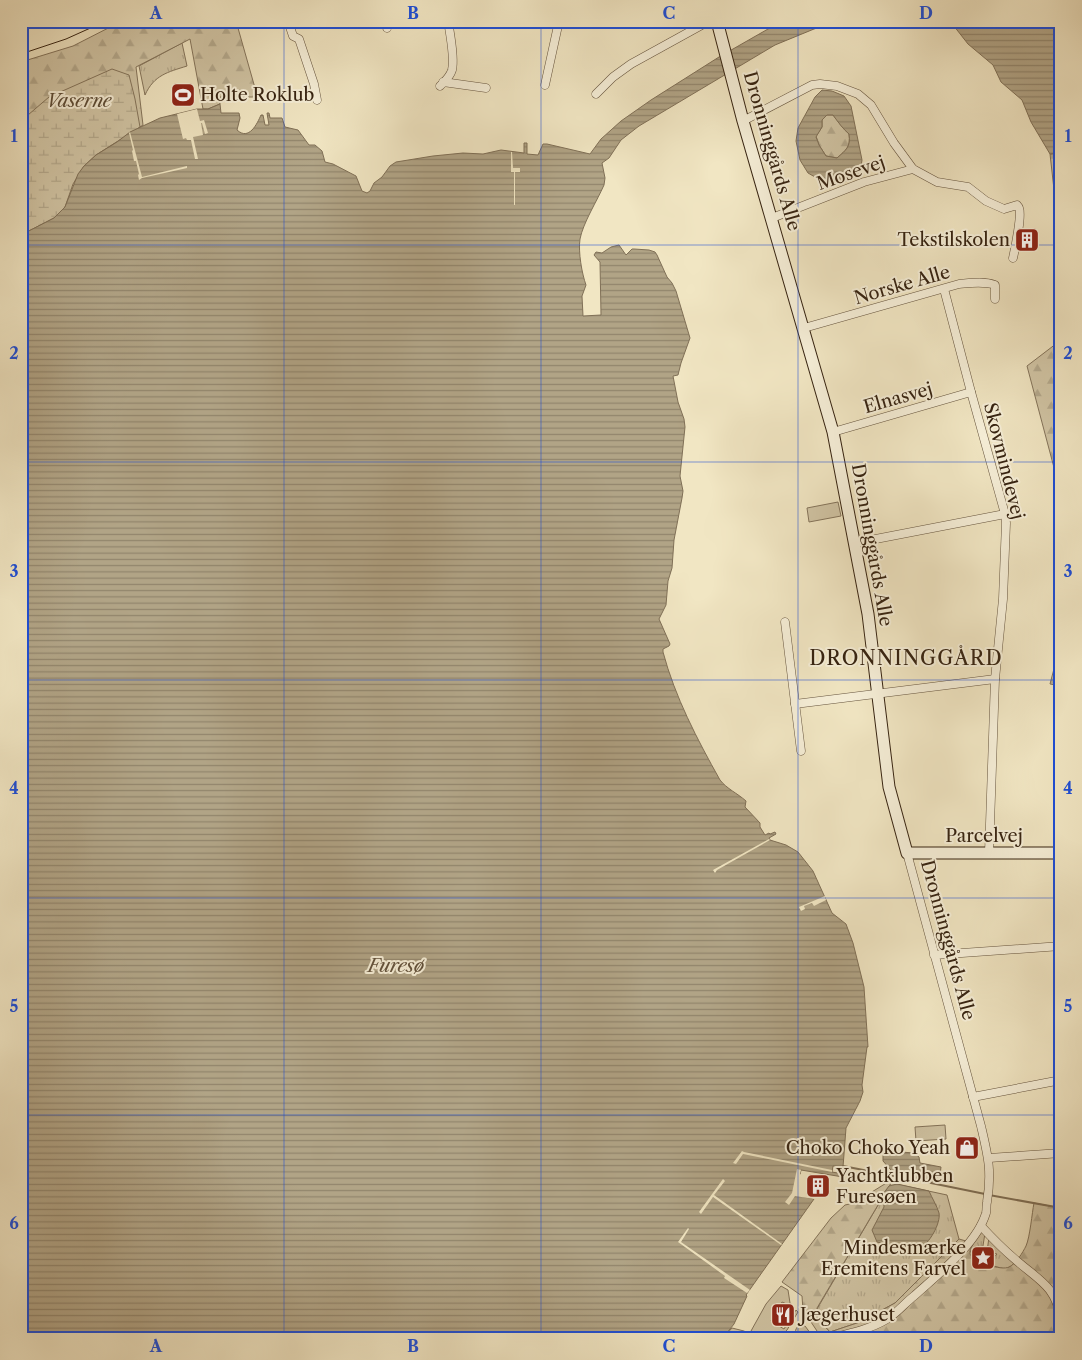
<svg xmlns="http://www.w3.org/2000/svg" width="1082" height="1360" viewBox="0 0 1082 1360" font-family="'Libre Caslon Text',serif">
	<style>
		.grass { fill: url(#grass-tufts); stroke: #84745b }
		.forest { fill: url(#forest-firs); stroke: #84745b }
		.wetland { fill: url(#wetland-marsh); stroke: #84745b }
		.park { fill: url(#park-crowns); stroke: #84745b }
		.garden { fill: #d1c5a5; stroke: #84745b }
		.water { fill: url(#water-rules); stroke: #807057; fill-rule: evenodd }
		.pier { fill: #f1e6c3 }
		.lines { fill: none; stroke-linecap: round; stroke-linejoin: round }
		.stream { stroke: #807057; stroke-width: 2 }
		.street-casing { stroke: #65543e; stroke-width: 9 }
		.secondary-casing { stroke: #362311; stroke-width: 13 }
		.street { stroke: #f6efd8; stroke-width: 8 }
		.secondary { stroke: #f6efd8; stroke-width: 11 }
		.tram { stroke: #362311; stroke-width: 1 }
		.grid { fill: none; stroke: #1d4ed8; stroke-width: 1; stroke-opacity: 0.55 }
		.labels { text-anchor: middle; stroke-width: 4; stroke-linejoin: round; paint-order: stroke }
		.poi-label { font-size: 18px; fill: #362311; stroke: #f6efd8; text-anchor: start }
		.park-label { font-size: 18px; font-style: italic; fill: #5d4c36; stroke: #f6efd8 }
		.street-label { font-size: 18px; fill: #362311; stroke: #f6efd8 }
		.water-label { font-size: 19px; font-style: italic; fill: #61503a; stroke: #f6efd8 }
		.quarter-label { font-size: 20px; letter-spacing: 1px; fill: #362311; stroke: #f6efd8 }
		.neatline { fill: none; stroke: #1d4ed8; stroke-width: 2 }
		.grid-label { font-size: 16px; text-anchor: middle; font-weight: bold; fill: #1d4ed8 }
	</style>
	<defs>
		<pattern id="grass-tufts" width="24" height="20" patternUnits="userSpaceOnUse" patternTransform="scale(1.25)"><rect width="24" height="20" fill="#d1c5a5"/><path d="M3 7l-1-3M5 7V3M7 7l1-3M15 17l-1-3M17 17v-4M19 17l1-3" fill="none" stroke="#b4a98d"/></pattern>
		<pattern id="forest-firs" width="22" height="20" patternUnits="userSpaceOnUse" patternTransform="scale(1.25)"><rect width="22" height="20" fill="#d1c5a5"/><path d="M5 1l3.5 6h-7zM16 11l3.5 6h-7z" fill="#b4a98d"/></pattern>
		<pattern id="wetland-marsh" width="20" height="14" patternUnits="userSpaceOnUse" patternTransform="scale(1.25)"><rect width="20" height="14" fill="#d1c5a5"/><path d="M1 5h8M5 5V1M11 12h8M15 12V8" fill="none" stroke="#b4a98d"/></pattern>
		<pattern id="park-crowns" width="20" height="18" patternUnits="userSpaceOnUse" patternTransform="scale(1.25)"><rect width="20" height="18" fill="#d1c5a5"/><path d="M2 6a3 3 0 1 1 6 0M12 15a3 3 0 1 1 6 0" fill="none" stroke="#b4a98d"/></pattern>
		<pattern id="water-rules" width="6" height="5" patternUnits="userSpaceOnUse" patternTransform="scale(1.25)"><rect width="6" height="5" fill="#b1a486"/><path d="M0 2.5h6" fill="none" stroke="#91856c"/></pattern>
	</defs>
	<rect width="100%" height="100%" fill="#f1e6c3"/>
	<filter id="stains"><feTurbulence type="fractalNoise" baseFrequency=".004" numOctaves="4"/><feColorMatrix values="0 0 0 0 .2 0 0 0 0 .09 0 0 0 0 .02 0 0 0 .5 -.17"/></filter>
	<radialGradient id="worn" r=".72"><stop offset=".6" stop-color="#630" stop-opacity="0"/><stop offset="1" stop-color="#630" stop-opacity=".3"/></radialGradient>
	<g class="grass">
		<path d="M182 43 187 66C168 72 154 75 145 95L139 66Z"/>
		<polygon points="891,1183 947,1195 959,1239 895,1303 860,1322 830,1332 817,1318 817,1309"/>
		<path d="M980 1230 985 1233 982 1252 972 1251C976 1263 989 1264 997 1254L987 1252 989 1237 1015 1263 1010 1267 1005 1269 978 1262 973 1259 970 1250Z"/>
	</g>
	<g class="forest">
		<polygon points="122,21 236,21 255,88 253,97 220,97 220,104 208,109 203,109 190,39 136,67 143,125 96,155 84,166 26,232 21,235 21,62 73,46"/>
		<path d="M827 115H833C838 121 843 129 849 134 851 147 846 150 837 158L826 156 819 145 816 136 822 127V120Z"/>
		<polygon points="1061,153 1061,235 1059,234 1050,154"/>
		<path d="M1061 340C1061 346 1061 353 1061 360 1060 372 1051 380 1061 390V494L1027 366Z"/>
		<polygon points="1061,642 1061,686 1050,684"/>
		<path d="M888 1182 891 1183 817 1308V1318L830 1332 860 1322 895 1303 959 1239 973 1243C972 1247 969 1249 970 1254 973 1262 1002 1271 1009 1267 1016 1264 1023 1252 1026 1246 1030 1237 1032 1213 1034 1203L1061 1208V1339H1010L1008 1336 995 1335 993 1339H821V1337L803 1310 802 1296 782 1282 831 1218 845 1205 854 1203Z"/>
		<polygon points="732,1328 744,1331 757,1339 722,1339"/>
	</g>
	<polygon class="wetland" points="112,69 129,75 135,99 140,127 96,155 84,166 73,184 65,207 54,218 21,235 21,121 49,97"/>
	<path class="park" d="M801 1324 805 1326 814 1338H799L795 1336C795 1330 796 1327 801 1324Z"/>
	<g class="garden">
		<polygon points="838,502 841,516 809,522 807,508"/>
		<polygon points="945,1125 946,1139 916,1141 915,1127"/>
		<polygon points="781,1286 788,1290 790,1303 789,1305 782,1302 771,1321 784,1329 796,1310 798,1312 787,1330 781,1336 764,1335 751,1331 766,1304"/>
	</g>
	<g class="water">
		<path d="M782 21H840L814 29 775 45 639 126 621 140 609 158 602 163 605 178 604 185C597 201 583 223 580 239 578 252 582 274 586 285L582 296 583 316 601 315 600 262 594 255 596 252 602 253 611 247 619 245 626 255 632 249H634L649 250 655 252 657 255 667 277 672 283 676 291 690 338 681 363 678 375 673 376 678 402 684 419 685 427 680 476 683 491 682 498 674 540 672 568 668 581 666 605 659 619 670 644 669 646 663 649V652C675 697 697 739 720 780 727 789 737 793 746 801L745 807 760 823V827L765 835 769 833 770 834 775 832 776 834 769 838 770 840 786 845 798 852 813 871 832 913 846 924 853 943 864 987 868 1047H867L862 1085 863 1092 860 1101 846 1128 843 1167 833 1166 832 1172 843 1174V1177L801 1170 796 1195 814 1199 746 1295 747 1296 734 1324 722 1339H21V235L54 218 65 207 78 174 84 166 96 155 117 142 130 132 160 118 197 109H208L220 104 221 113H239L240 118 237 130C249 141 257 124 261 115H263L265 125H269L267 113H269L270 118H282L285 127 298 130 309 145H315L322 151 325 162 333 164 356 176 362 191 367 193 370 191 374 183 382 177 390 166 396 162 433 156 463 153 483 154 501 150 524 153V143H527V154L538 155 543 144H547L590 154 601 139 621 121 651 100 719 57Z"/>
		<polygon points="950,21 1061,21 1061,153 1050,154 1031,122 1022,100 1001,82 993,65 968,44"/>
		<path d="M822 90 832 91 844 96 851 106 862 160 860 173 843 183 822 181 808 173 800 160 796 141 798 128 815 97ZM827 115H833C838 122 843 129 849 134 851 147 846 150 837 158L826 156 819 145 816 137 822 127V120Z"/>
		<polygon points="887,1151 914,1153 919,1157 920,1163 941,1167 940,1175 931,1183 898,1178 883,1161 883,1154"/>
		<path d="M897 1184 929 1191C932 1198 937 1206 939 1213 941 1223 929 1245 919 1248 905 1251 890 1245 877 1242L872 1230 884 1207 883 1194 889 1186Z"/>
	</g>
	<g class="pier">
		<polygon points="197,109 200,121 204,120 208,133 205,134 202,123 201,123 203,135 193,137 198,159 195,159 191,140 187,140 186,138 183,139 177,114"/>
		<polygon points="130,132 142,177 187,166 187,168 142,178 139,180 138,175 139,174 136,161 134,161 132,151 133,150 129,133"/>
		<polygon points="511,152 512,152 513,168 520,168 520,172 515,172 515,205 514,205 514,172 511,172"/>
		<polygon points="769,839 770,840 717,870 715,873 713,870"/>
		<polygon points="825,896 826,900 814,906 812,903 804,906 805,909 801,911 799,907"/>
		<polygon points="742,1151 744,1152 832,1170 832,1172 743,1154 736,1164 733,1163"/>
		<polygon points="797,1169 801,1170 800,1174 802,1175 798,1193 816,1197 814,1199 795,1196 789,1205 785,1202 792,1193"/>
		<polygon points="723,1179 725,1181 714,1195 782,1244 781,1245 713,1197 701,1214 699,1212"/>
		<polygon points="688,1228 689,1229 681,1242 750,1290 747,1293 724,1278 725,1276 678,1242"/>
	</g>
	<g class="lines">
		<g class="stream">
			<polyline points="843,1166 899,1177"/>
			<polyline points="931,1183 985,1194"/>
			<polyline points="989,1195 1061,1208"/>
		</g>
		<defs>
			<g id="street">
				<polyline points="288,21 293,36 299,39 314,84 317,100"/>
				<polyline points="386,21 387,28"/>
				<polyline points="443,82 486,88"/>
				<polyline points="545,85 559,21"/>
				<path d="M440 86C445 81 450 77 452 70 455 58 450 34 448 21"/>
				<polyline points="596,94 613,77 631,64 709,21"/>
				<path d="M743 121 812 85 820 84 837 86 858 94 871 105 894 143 913 169 937 182 968 187 986 201 1004 209 1017 205C1018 206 1019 207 1019 208 1022 215 1015 249 1013 258"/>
				<polyline points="772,218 864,182 913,169"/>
				<polyline points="944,289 971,392 1005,514 1006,523 1003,599 995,679 989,853"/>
				<path d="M804 328 959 284C971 283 984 281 995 285V299"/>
				<polyline points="833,432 971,392"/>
				<polyline points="855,543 1005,514"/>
				<polyline points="785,622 801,751"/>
				<polyline points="795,704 995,679"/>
				<polyline points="934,955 1061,946"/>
				<polyline points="973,1097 1061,1080"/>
				<polyline points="989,1158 1061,1153"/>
				<path d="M981 1226C992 1238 1004 1250 1017 1261 1040 1281 1055 1286 1061 1318"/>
				<path d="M826 1339C847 1334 869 1330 887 1319 897 1313 905 1303 914 1296 937 1275 977 1244 986 1213 987 1209 986 1205 987 1202 992 1171 988 1156 981 1126L907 853"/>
				<polyline points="1060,1339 1061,1335"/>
			</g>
			<polyline id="secondary" points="717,21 743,121 833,432 868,614 889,787 907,853 1061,853"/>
		</defs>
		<use href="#street" class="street-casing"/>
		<use href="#secondary" class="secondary-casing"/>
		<use href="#street" class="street"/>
		<use href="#secondary" class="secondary"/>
		<polyline class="tram" points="21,54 66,39 106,21"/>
	</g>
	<path class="grid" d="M284 21V1339M541 21V1339M798 21V1339M21 245H1061M21 462H1061M21 680H1061M21 898H1061M21 1115H1061"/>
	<defs>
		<symbol id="stadium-square" viewBox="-11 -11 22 22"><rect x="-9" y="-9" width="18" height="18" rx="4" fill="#8f2418" stroke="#f6efd8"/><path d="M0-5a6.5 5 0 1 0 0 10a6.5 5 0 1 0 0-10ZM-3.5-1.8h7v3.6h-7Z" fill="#fff"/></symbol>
		<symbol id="building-square" viewBox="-11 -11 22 22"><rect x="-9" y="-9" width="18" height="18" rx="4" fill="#8f2418" stroke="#f6efd8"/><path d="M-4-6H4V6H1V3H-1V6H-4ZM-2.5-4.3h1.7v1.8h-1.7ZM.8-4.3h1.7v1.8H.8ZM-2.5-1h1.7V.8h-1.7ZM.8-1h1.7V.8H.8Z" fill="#fff"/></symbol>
		<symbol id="shop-square" viewBox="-11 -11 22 22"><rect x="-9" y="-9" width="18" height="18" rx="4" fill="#8f2418" stroke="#f6efd8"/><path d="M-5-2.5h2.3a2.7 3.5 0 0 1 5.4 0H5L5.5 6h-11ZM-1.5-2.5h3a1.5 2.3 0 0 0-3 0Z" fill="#fff"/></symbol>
		<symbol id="sight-square" viewBox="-11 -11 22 22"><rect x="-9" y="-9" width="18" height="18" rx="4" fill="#8f2418" stroke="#f6efd8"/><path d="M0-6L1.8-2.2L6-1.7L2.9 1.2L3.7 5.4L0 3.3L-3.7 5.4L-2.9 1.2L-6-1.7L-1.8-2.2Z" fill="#fff"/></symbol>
		<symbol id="restaurant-square" viewBox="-11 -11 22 22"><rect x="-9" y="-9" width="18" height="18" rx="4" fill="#8f2418" stroke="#f6efd8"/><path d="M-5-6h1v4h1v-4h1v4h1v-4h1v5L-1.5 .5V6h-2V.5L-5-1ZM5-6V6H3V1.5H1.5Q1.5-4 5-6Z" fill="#fff"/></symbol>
	</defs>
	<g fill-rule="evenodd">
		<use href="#stadium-square" x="169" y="81" width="28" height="28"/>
		<use href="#building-square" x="1013" y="226" width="28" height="28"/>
		<use href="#shop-square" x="953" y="1134" width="28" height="28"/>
		<use href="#building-square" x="804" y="1172" width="28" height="28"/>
		<use href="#sight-square" x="969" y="1244" width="28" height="28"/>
		<use href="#restaurant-square" x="769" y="1301" width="28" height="28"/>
	</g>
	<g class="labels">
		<g class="poi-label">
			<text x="200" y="101">Holte Roklub</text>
			<text x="1010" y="246" text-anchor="end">Tekstilskolen</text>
			<text x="950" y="1154" text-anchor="end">Choko Choko Yeah</text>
			<text x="836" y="1182">Yachtklubben<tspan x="836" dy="21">Furesøen</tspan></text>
			<text x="966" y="1254" text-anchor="end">Mindesmærke<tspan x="966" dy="21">Eremitens Farvel</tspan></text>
			<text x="800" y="1321">Jægerhuset</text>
		</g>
		<g class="park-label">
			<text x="79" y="107">Vaserne</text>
		</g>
		<g class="street-label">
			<text transform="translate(772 151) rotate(74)" y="6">Dronninggårds Alle</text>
			<text transform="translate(851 173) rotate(-19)" y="6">Mosevej</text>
			<text transform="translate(902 285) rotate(-16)" y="6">Norske Alle</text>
			<text transform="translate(898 398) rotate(-16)" y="6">Elnasvej</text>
			<text transform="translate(1004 461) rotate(76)" y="6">Skovmindevej</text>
			<text transform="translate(872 545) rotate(80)" y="6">Dronninggårds Alle</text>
			<text x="984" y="842">Parcelvej</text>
			<text transform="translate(948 940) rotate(75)" y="6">Dronninggårds Alle</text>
		</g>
		<g class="water-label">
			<text x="396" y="972">Furesø</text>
		</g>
		<g class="quarter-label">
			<text x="906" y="665">DRONNINGGÅRD</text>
		</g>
	</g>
	<rect width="1082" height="1360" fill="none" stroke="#f1e6c3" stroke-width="55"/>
	<rect x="28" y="28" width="1026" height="1304" class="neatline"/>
	<g class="grid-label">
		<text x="156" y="19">A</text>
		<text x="413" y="19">B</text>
		<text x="669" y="19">C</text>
		<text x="926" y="19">D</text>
		<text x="14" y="142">1</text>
		<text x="1068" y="142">1</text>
		<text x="14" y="359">2</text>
		<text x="1068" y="359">2</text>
		<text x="14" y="577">3</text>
		<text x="1068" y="577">3</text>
		<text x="14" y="794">4</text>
		<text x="1068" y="794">4</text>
		<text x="14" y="1012">5</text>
		<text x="1068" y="1012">5</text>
		<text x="14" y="1229">6</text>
		<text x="1068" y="1229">6</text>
		<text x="156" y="1352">A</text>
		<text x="413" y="1352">B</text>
		<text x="669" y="1352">C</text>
		<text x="926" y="1352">D</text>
	</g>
	<rect width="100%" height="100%" filter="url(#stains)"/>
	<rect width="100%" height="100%" fill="url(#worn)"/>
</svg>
